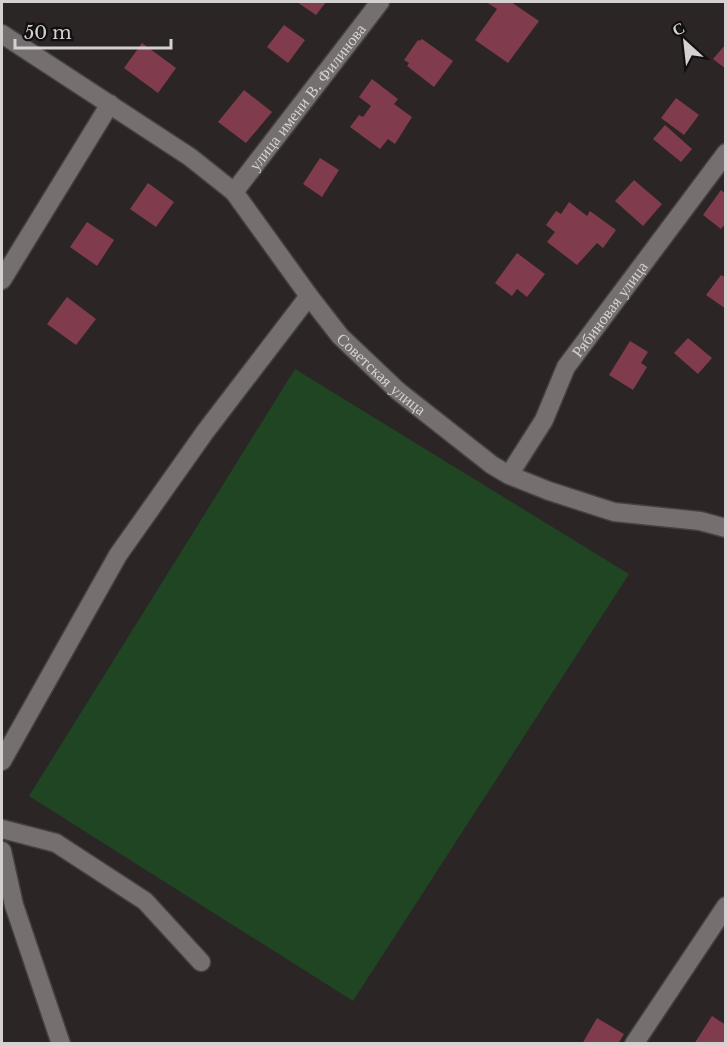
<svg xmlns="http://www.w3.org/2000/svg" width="727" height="1045" viewBox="0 0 727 1045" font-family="'Libre Baskerville',serif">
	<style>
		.green { fill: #1f4523 }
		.building { fill: #803c4c }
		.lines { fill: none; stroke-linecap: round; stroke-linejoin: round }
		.minor-casing { stroke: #454142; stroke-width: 21 }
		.minor { stroke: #756f70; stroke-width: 18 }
		.labels { text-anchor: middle; stroke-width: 5; stroke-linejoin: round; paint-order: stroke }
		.street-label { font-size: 16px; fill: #d5d1d2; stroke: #110f0f }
	</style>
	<rect width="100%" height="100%" fill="#2b2526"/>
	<polygon class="green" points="295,369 629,574 353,1001 29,796"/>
	<g class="building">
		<polygon points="297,2 326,2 316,15"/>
		<polygon points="486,2 511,2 539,21 508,63 475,40 497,9"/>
		<polygon points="284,25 305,40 288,63 267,47"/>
		<polygon points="422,39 453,61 434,87 407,66 409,63 404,60 418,40 419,41"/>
		<polygon points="142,43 176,68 158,93 124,68"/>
		<polygon points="726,44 726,69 713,59"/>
		<polygon points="372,79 398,99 394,104 412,117 395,144 388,139 380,149 350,127 359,115 363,117 371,106 359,97"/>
		<polygon points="244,90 272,112 246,143 218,122"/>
		<polygon points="676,98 699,115 684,135 661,118"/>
		<polygon points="665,125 692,149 681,162 653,139"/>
		<polygon points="320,158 339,170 322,197 303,184"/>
		<polygon points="634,180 662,204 643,226 615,201"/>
		<polygon points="148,183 174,202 156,227 130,209"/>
		<polygon points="721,190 726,194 726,223 721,229 703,215"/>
		<polygon points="569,202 587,216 590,211 616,230 603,248 597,243 577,265 547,242 555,232 546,225 556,211 561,214"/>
		<polygon points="87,222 114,240 97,266 70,247"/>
		<polygon points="517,253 545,274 527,297 517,289 512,296 495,283"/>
		<polygon points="721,275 726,278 726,309 706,295"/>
		<polygon points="67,297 96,319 76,345 47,324"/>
		<polygon points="688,338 712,358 698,374 674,353"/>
		<polygon points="630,341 648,352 641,363 647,367 633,390 609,375"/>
		<polygon points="712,1016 726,1025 726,1044 694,1044"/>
		<polygon points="597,1018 624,1034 618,1044 582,1044"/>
	</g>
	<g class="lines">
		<defs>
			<g id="minor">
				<path id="s1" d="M2 34 190 157 234 192 309 296 340 336 398 391 492 465 509 475 549 491 614 512 700 521 726 528"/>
				<path id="s2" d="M234 192 380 2"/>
				<polyline points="2,280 110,104"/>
				<path id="s3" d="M509 475 544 420 566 367 726 153"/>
				<polyline points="2,761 118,555 205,432 309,296"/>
				<polyline points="2,829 56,843 145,901 201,962"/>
				<polyline points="2,851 14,905 61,1044"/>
				<polyline points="634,1044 726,906"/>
			</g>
		</defs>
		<use href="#minor" class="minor-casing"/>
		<use href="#minor" class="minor"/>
	</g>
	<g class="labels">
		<g class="street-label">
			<text dy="6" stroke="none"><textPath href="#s2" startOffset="120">улица имени В. Филинова</textPath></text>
			<text dy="6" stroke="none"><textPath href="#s3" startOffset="195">Рябиновая улица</textPath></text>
			<text dy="6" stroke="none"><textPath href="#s1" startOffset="516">Советская улица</textPath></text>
		</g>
	</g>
	<rect width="727" height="1045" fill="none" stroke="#d5d1d2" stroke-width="6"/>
	<g transform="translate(685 42) rotate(333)" stroke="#110f0f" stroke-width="4.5" paint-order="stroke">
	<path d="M0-4.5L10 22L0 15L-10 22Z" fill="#d5d1d2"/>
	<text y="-9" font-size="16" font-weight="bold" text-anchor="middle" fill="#d5d1d2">С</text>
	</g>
	<path d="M15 39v9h156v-9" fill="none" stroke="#d5d1d2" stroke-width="3"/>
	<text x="24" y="39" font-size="18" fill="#d5d1d2" stroke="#110f0f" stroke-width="4.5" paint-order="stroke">50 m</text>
</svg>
